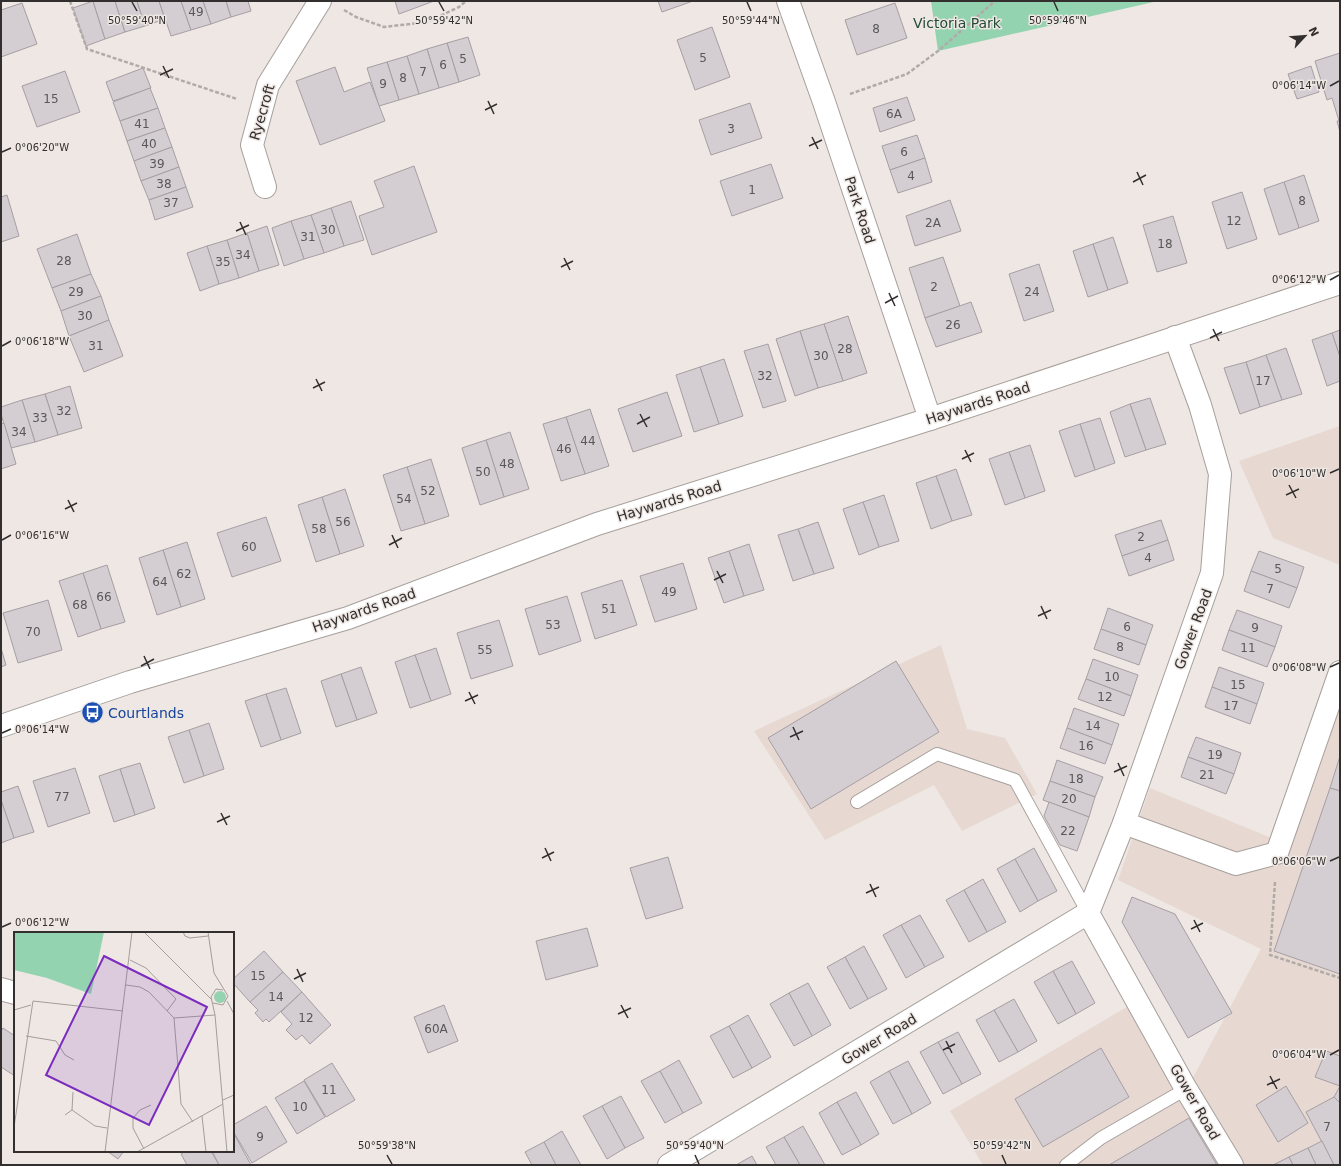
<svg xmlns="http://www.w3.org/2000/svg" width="1341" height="1166" viewBox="0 0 1341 1166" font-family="'DejaVu Sans',sans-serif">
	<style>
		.built { fill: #e7d9d2 }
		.green { fill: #93d3b0 }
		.building { fill: #d4ced3; stroke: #a59fa4 }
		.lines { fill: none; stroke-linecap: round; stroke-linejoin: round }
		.lane-casing { stroke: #a69f9c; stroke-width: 14 }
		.street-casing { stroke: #a69f9c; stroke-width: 24 }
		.path { stroke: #b1aba8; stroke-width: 2.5; stroke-dasharray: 4 2; stroke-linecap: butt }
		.lane { stroke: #fff; stroke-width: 12 }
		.street { stroke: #fff; stroke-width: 22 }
		.ticks { fill: none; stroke: #322f2e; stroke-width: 1.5 }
		.labels { text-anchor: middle; stroke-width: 3; stroke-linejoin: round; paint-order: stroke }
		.number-label { font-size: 12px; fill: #5a5757 }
		.park-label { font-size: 14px; fill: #224a36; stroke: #eee7e3 }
		.street-label { font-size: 14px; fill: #322f2e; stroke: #eee7e3 }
		.transit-label { font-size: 14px; fill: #164399; stroke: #eee7e3; text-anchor: start }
		.inset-road { fill: none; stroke: #a39d9b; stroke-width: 1 }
		.view { fill: #7b2cbf; fill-opacity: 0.15; stroke: #7b2cbf; stroke-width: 2 }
		.inset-edge { fill: none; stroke: #322f2e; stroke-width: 2 }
		.ticks-label { font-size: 10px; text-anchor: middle; fill: #322f2e; stroke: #eee7e3; stroke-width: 3; stroke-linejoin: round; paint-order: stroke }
	</style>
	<rect width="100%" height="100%" fill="#eee7e3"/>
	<g class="built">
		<polygon points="1340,426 1340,565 1273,538 1239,461"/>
		<polygon points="941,645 967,729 1005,738 1037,794 962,831 934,785 825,840 754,731"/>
		<polygon points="1340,672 1340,1165 983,1165 950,1111 1137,1001 1187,1089 1261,949 1118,880 1150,788 1281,842"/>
	</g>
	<polygon class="green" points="931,1 1158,1 938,51"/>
	<g class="building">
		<polygon points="93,1 105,39 86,46 73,8"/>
		<polygon points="93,1 115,1 125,32 105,39"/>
		<polygon points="115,1 137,1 145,26 125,32"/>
		<polygon points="137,1 159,1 165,19 145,26"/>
		<polygon points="159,1 181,1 191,30 171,36"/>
		<polygon points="181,1 203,1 211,24 191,30"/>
		<polygon points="203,1 226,1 231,17 211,24"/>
		<polygon points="226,1 248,1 251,11 231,17"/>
		<polygon points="395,1 434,1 399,14"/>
		<polygon points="658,1 693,1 662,12"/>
		<polygon points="22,3 37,44 1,57 1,10"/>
		<polygon points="895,3 907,38 857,55 845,20"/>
		<polygon points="712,27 730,77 695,90 677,40"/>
		<polygon points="468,37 480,75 459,82 447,43"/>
		<polygon points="447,43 459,82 439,88 427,49"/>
		<polygon points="427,49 439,88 419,94 407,56"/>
		<polygon points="1340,53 1340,132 1337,121 1339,121 1332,98 1327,100 1315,61"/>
		<polygon points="407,56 419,94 399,100 387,62"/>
		<polygon points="387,62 399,100 379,106 367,68"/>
		<polygon points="1311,66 1319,92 1297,99 1288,74"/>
		<polygon points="335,67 344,92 370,82 385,121 320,145 296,81"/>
		<polygon points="143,68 151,88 113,101 106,82"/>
		<polygon points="65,71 80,112 37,127 22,86"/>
		<polygon points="150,88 158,108 120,121 113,102"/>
		<polygon points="907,97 915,120 880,132 873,108"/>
		<polygon points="750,103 762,138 711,155 699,120"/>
		<polygon points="158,108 165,128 127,141 120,121"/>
		<polygon points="165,128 172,147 134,161 127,141"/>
		<polygon points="917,135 925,158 890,170 882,146"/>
		<polygon points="172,147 179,167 141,181 134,161"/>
		<polygon points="925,158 932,182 898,193 890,170"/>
		<polygon points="771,164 783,198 732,216 720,181"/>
		<polygon points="414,166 437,232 372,255 359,216 384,207 374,181"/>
		<polygon points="179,167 186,187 149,200 141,181"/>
		<polygon points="1304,175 1319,221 1299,228 1284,182"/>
		<polygon points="1284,182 1299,228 1279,235 1264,189"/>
		<polygon points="186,187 193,207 155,220 149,200"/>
		<polygon points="1242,192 1257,239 1227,249 1212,202"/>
		<polygon points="7,195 19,236 1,242 1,197"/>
		<polygon points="950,200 961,231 915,246 906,216"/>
		<polygon points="351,201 364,240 344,246 331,208"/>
		<polygon points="331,208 344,246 324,253 311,215"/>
		<polygon points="311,215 324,253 304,259 291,221"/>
		<polygon points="1173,216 1187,263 1157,272 1143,225"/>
		<polygon points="291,221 304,259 284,266 272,228"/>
		<polygon points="267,226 279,265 259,271 247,233"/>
		<polygon points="247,233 259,271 239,278 227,240"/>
		<polygon points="77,234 91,274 52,288 37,249"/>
		<polygon points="1113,237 1128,283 1108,290 1093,244"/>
		<polygon points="227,240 239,278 219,284 207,246"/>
		<polygon points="1093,244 1108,290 1088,297 1073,251"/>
		<polygon points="207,246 219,284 200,291 187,253"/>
		<polygon points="943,257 960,306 925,318 909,268"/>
		<polygon points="1039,264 1054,311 1024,321 1009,274"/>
		<polygon points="91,274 101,296 61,311 52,288"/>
		<polygon points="101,296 109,320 69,336 61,311"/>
		<polygon points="971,302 982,332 936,347 925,318"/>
		<polygon points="848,316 867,373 843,381 824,324"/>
		<polygon points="109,320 123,356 84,372 69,336"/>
		<polygon points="824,324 843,381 818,388 800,331"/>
		<polygon points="1340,330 1340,357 1332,333"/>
		<polygon points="800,331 818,388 795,396 776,339"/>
		<polygon points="1332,333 1340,357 1340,381 1327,386 1312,340"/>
		<polygon points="768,344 786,401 763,408 744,351"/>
		<polygon points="1286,348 1302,394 1282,400 1266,355"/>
		<polygon points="1266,355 1282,400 1260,407 1246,362"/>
		<polygon points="724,359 743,416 719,424 700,367"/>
		<polygon points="1246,362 1260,407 1240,414 1224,368"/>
		<polygon points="700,367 719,424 694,432 676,375"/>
		<polygon points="70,386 82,428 58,435 45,394"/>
		<polygon points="667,392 682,436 633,452 618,409"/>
		<polygon points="45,394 58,435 35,442 22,400"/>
		<polygon points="1150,398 1166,444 1146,450 1130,404"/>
		<polygon points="22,400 35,442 11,448 1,414 1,407"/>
		<polygon points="1130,404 1146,450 1125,457 1110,412"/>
		<polygon points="590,409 609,466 585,474 566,417"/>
		<polygon points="566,417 585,474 561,481 543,424"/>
		<polygon points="1100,418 1115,463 1095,470 1080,424"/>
		<polygon points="4,423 16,464 1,469 1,424"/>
		<polygon points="1080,424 1095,470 1075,477 1059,431"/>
		<polygon points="510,432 529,489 504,497 486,440"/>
		<polygon points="486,440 504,497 480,505 462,448"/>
		<polygon points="1030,445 1045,491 1025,498 1009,452"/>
		<polygon points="1009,452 1025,498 1005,505 989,459"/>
		<polygon points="431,459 449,516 425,524 407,467"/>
		<polygon points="407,467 425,524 401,531 383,475"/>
		<polygon points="956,469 972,515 952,521 936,476"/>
		<polygon points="936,476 952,521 931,529 916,483"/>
		<polygon points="345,489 364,546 340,554 322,497"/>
		<polygon points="884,495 899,541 879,547 863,502"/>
		<polygon points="322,497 340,554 316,562 298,505"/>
		<polygon points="863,502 879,547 859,555 843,509"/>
		<polygon points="266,517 281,561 232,577 217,533"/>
		<polygon points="1161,520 1168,540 1122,556 1115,535"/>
		<polygon points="818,522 834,568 814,574 798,529"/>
		<polygon points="798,529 814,574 793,581 778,535"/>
		<polygon points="1168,540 1174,560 1129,576 1122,556"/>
		<polygon points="187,542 205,599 181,607 163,550"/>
		<polygon points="749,544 764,590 744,596 729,551"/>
		<polygon points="163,550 181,607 157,615 139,558"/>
		<polygon points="729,551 744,596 724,603 708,558"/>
		<polygon points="1259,551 1304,567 1297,588 1251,571"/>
		<polygon points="683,563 697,609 655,622 640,576"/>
		<polygon points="107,565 125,622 101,629 83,573"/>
		<polygon points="1251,571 1297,588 1289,608 1244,591"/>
		<polygon points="83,573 101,629 78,637 59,581"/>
		<polygon points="622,580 637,625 595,639 581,593"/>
		<polygon points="567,596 581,641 539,655 525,609"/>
		<polygon points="48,600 62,650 18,663 3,613"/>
		<polygon points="1108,608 1153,625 1146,645 1101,629"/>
		<polygon points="1237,610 1282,626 1275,647 1229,630"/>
		<polygon points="499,620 513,666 471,679 457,633"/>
		<polygon points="1101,629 1146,645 1139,665 1094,649"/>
		<polygon points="1229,630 1275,647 1267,667 1222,650"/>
		<polygon points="1,648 6,665 1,667"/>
		<polygon points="436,648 451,694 431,701 415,655"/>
		<polygon points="415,655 431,701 410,708 395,662"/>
		<polygon points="1093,659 1138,675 1131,696 1086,679"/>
		<polygon points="896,661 939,732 811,809 768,738"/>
		<polygon points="361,667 377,713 357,720 341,674"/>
		<polygon points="1219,667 1264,683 1257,704 1212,687"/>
		<polygon points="341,674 357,720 336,727 321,681"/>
		<polygon points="1086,679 1131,696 1124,716 1078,699"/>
		<polygon points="1212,687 1257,704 1250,724 1205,707"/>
		<polygon points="286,688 301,733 281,740 266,694"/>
		<polygon points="266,694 281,740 261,747 245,701"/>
		<polygon points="1074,708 1119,724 1112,745 1067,728"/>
		<polygon points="209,723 224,769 204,776 189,730"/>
		<polygon points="1067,728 1112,745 1105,764 1060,748"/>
		<polygon points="189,730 204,776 184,783 168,737"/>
		<polygon points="1196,737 1241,753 1234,774 1188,757"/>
		<polygon points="1340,756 1340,791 1330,788"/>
		<polygon points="1188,757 1234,774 1226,794 1181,777"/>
		<polygon points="1057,760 1103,777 1095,797 1050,781"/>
		<polygon points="140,763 155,808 135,815 120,769"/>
		<polygon points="75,768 90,813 48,827 33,781"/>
		<polygon points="120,769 135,815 114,822 99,776"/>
		<polygon points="1050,781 1095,797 1089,817 1043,800"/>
		<polygon points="18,786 34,832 14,838 1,800 1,792"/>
		<polygon points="1330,788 1340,791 1340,974 1274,951"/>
		<polygon points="1,800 14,838 1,843"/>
		<polygon points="1049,802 1089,817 1077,851 1060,845 1044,816"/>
		<polygon points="1034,848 1057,891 1038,901 1015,859"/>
		<polygon points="668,857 683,908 646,919 630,868"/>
		<polygon points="1015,859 1038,901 1020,912 997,869"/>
		<polygon points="983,879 1006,922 987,932 964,890"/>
		<polygon points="964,890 987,932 969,942 946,900"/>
		<polygon points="1132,897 1175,914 1232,1013 1188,1038 1122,922"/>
		<polygon points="920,915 944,957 925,967 901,925"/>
		<polygon points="901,925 925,967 906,978 883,935"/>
		<polygon points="587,928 598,966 546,980 536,941"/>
		<polygon points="864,946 887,989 868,999 845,957"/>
		<polygon points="264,951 283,972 250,1002 233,983 233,979"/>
		<polygon points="845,957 868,999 850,1009 827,967"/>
		<polygon points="1072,961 1095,1003 1076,1014 1053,971"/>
		<polygon points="1053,971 1076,1014 1058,1024 1034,982"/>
		<polygon points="283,972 302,992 269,1022 266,1019 263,1022 255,1013 258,1010 250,1002"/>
		<polygon points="808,983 831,1025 812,1036 789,993"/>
		<polygon points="302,992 331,1025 310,1044 302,1035 296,1040 286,1030 292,1024 281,1012"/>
		<polygon points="789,993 812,1036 794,1046 770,1004"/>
		<polygon points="1014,999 1037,1041 1018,1052 994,1010"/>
		<polygon points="444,1005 458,1041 428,1053 414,1017"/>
		<polygon points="994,1010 1018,1052 999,1062 976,1020"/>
		<polygon points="748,1015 771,1057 752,1068 729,1026"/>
		<polygon points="729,1026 752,1068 733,1078 710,1036"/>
		<polygon points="3,1028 15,1036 15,1076 1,1067 1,1031"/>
		<polygon points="958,1032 981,1074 962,1084 938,1042"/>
		<polygon points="938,1042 962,1084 943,1094 920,1052"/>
		<polygon points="1101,1048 1129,1097 1043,1147 1015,1099"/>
		<polygon points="1326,1051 1340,1056 1340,1086 1315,1077"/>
		<polygon points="679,1060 702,1103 683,1113 660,1071"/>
		<polygon points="908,1061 931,1103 912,1114 889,1071"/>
		<polygon points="332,1063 355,1100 326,1117 304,1080"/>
		<polygon points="660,1071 683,1113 665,1123 641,1081"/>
		<polygon points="889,1071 912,1114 893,1124 870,1082"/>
		<polygon points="304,1081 325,1117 297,1134 275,1098"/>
		<polygon points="1286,1086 1308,1123 1278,1142 1256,1105"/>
		<polygon points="1340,1086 1340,1103 1334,1097"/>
		<polygon points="856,1092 879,1134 861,1145 837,1102"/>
		<polygon points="621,1096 644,1138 625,1148 602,1106"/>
		<polygon points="1334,1097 1340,1103 1340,1165 1334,1165 1306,1112"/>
		<polygon points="837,1102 861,1145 842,1155 819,1113"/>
		<polygon points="266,1106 287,1142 252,1163 233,1131 233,1125"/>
		<polygon points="602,1106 625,1148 607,1159 583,1116"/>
		<polygon points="1189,1118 1217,1165 1109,1165"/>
		<polygon points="803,1126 825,1165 800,1165 784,1137"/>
		<polygon points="562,1131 581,1165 556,1165 544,1142"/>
		<polygon points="233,1132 251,1165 219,1165 212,1151 233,1151"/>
		<polygon points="784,1137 800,1165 776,1165 766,1147"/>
		<polygon points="1322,1141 1334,1165 1316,1165 1308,1148"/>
		<polygon points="544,1142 556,1165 532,1165 525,1152"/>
		<polygon points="1308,1148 1316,1165 1293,1165 1289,1157"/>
		<polygon points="107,1151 124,1151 118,1159"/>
		<polygon points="186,1151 211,1151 219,1165 187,1165 181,1154"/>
		<polygon points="752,1156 757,1165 736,1165"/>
		<polygon points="1289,1157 1293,1165 1273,1165"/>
	</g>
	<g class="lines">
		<defs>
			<g id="lane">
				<polyline points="857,802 937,754 1015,780 1088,913"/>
				<polyline points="1066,1165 1101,1138 1186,1089"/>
			</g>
			<g id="street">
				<polyline points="788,1 824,102 930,419"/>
				<polyline points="265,187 252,145 268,85 320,1"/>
				<polyline points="1,726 130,682 348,618 597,524 930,419 1340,283"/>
				<polyline points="1124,823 1236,864 1277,853 1340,672"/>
				<polyline points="1088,913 1186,1089 1232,1165"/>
				<polyline points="1,989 15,993"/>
				<polyline points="669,1165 1088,913 1124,823 1212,573 1220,474 1200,405 1175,337"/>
			</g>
		</defs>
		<use href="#lane" class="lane-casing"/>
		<use href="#street" class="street-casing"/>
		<g class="path">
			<polyline points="70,1 87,49 237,99"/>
			<polyline points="344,10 356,17 384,27 427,22 459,7 466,1"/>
			<polyline points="850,94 907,74 938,51 995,1"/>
			<polyline points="1275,882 1270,955 1340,978"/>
		</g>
		<use href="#lane" class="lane"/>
		<use href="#street" class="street"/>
	</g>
	<path class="ticks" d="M132 2 137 11M439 2 444 11M747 2 751 11M1054 2 1058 11M163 66 169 78M160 75 173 69M1330 86 1339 81M488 101 494 114M485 110 497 104M812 137 818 149M809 146 822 140M2 152 11 148M1137 172 1143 185M1133 182 1146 175M240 222 246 235M236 231 249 225M564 258 570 270M561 267 573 261M1330 280 1339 275M889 293 895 306M885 303 898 296M1213 329 1219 341M1210 338 1222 332M2 346 11 341M316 379 322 391M313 388 325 382M640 414 647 427M637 424 650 417M965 450 971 462M962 459 974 453M1330 473 1339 469M1289 485 1296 498M1286 495 1299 489M68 500 74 512M65 509 77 503M392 535 398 548M2 540 11 535M389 545 402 538M717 571 723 583M714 580 726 574M1041 606 1047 619M1038 616 1051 610M144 656 150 669M141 666 154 659M1330 667 1339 663M469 692 475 704M465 701 478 695M793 727 799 740M2 733 11 729M790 737 803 731M1118 763 1124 776M1114 772 1127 766M221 813 227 825M217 822 230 816M545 848 551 861M542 858 554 852M1330 861 1339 857M870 884 876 897M866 893 879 887M1194 920 1200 932M2 927 11 923M1191 929 1203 923M297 969 303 982M294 979 306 973M621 1005 628 1018M618 1014 631 1008M946 1041 952 1053M943 1050 955 1044M1330 1055 1339 1050M1270 1076 1277 1089M1267 1085 1280 1079M387 1155 392 1164M695 1155 699 1164M1002 1155 1006 1164"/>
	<defs>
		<symbol id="bus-disc" viewBox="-11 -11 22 22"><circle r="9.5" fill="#1a4fb4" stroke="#eee7e3"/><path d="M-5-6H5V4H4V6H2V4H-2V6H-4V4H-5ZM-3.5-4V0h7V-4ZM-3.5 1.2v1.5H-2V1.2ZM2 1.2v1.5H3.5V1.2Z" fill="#fff"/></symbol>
	</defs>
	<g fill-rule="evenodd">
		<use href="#bus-disc" x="80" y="700" width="25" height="25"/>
	</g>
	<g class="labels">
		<g class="number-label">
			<text x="196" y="16">49</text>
			<text x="876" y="33">8</text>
			<text x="703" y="62">5</text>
			<text x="463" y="63">5</text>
			<text x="443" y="69">6</text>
			<text x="423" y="76">7</text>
			<text x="403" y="82">8</text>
			<text x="383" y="88">9</text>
			<text x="51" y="103">15</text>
			<text x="894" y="118">6A</text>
			<text x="142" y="128">41</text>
			<text x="731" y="133">3</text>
			<text x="149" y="148">40</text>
			<text x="904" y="156">6</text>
			<text x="157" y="168">39</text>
			<text x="911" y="180">4</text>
			<text x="164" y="188">38</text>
			<text x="752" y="194">1</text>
			<text x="1302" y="205">8</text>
			<text x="171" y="207">37</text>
			<text x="1234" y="225">12</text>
			<text x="933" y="227">2A</text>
			<text x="328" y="234">30</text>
			<text x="308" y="241">31</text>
			<text x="1165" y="248">18</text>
			<text x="243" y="259">34</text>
			<text x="64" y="265">28</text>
			<text x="223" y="266">35</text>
			<text x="934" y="291">2</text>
			<text x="76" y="296">29</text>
			<text x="1032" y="296">24</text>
			<text x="85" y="320">30</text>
			<text x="953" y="329">26</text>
			<text x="96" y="350">31</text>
			<text x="845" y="353">28</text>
			<text x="821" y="360">30</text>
			<text x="765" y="380">32</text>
			<text x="1263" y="385">17</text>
			<text x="64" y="415">32</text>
			<text x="40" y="422">33</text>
			<text x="19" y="436">34</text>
			<text x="588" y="445">44</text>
			<text x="564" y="453">46</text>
			<text x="507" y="468">48</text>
			<text x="483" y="476">50</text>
			<text x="428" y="495">52</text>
			<text x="404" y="503">54</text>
			<text x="343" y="526">56</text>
			<text x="319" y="533">58</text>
			<text x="1141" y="541">2</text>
			<text x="249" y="551">60</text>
			<text x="1148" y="562">4</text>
			<text x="1278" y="573">5</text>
			<text x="184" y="578">62</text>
			<text x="160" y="586">64</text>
			<text x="1270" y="593">7</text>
			<text x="669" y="596">49</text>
			<text x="104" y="601">66</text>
			<text x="80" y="609">68</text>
			<text x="609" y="613">51</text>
			<text x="553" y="629">53</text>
			<text x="1127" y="631">6</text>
			<text x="1255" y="632">9</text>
			<text x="33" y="636">70</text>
			<text x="1120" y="651">8</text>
			<text x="1248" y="652">11</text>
			<text x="485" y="654">55</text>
			<text x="1112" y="681">10</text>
			<text x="1238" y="689">15</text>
			<text x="1105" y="701">12</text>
			<text x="1231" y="710">17</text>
			<text x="1093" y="730">14</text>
			<text x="1086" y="750">16</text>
			<text x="1215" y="759">19</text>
			<text x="1207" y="779">21</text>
			<text x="1076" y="783">18</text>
			<text x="62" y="801">77</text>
			<text x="1069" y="803">20</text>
			<text x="1068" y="835">22</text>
			<text x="258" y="980">15</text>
			<text x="276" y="1001">14</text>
			<text x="306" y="1022">12</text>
			<text x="436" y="1033">60A</text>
			<text x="329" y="1094">11</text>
			<text x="300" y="1111">10</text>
			<text x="1327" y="1131">7</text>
			<text x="260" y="1141">9</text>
		</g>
		<g class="park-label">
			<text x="957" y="28">Victoria Park</text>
		</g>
		<g class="street-label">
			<text transform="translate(262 112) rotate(-74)" y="5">Ryecroft</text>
			<text transform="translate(860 210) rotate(72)" y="5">Park Road</text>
			<text transform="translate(978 403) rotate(-18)" y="5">Haywards Road</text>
			<text transform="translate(669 501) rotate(-17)" y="5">Haywards Road</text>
			<text transform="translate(364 610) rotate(-19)" y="5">Haywards Road</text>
			<text transform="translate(1193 629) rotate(-70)" y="5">Gower Road</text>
			<text transform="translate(879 1039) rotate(-31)" y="5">Gower Road</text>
			<text transform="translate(1195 1102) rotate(60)" y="5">Gower Road</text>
		</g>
		<g class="transit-label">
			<text x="108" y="718">Courtlands</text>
		</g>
	</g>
	<g transform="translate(14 932)">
		<rect width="220" height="220" fill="#eee7e3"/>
		<path d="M0 0H90L77 62 33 46 0 38ZM200 65a6 6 0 1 1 12 0a6 6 0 1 1-12 0Z" fill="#93d3b0"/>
		<path class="inset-road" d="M130 0 197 67M169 0 171 4 176 6 194 4M194 0 200 41 214 64 209 73 199 71M116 28 132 36 162 67 153 79M112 53 126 55 135 60 160 86 167 172 179 190M209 58 202 57 197 65 201 83 213 220M213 69 220 82M0 78 17 73M160 86 201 83M12 104 42 109 51 123 60 128M209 168 220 163M58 178 81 194 93 196M51 183 58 178 59 160M188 184 192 220M0 195 19 69 109 79M130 217 119 196V186L126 178 137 173M91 220 118 0M123 220 209 172"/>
		<path class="view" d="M90 24 193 75 135 193 32 143Z"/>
		<rect width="220" height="220" class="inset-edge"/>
	</g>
	<g class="ticks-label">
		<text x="137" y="24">50°59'40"N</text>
		<text x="444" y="24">50°59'42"N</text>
		<text x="751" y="24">50°59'44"N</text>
		<text x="1058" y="24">50°59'46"N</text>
		<text x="1299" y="89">0°06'14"W</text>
		<text x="42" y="151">0°06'20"W</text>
		<text x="1299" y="283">0°06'12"W</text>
		<text x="42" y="345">0°06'18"W</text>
		<text x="1299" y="477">0°06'10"W</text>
		<text x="42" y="539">0°06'16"W</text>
		<text x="1299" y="671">0°06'08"W</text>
		<text x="42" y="733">0°06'14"W</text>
		<text x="1299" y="865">0°06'06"W</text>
		<text x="42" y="926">0°06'12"W</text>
		<text x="1299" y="1058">0°06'04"W</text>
		<text x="387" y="1149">50°59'38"N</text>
		<text x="695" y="1149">50°59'40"N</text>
		<text x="1002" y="1149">50°59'42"N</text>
	</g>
	<rect width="1341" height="1166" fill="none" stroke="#322f2e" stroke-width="4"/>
	<g transform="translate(1305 36) rotate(64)" stroke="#eee7e3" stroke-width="3" paint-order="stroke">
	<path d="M0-3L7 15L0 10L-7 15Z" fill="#322f2e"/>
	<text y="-6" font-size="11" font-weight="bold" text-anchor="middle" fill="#322f2e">N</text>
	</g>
</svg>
